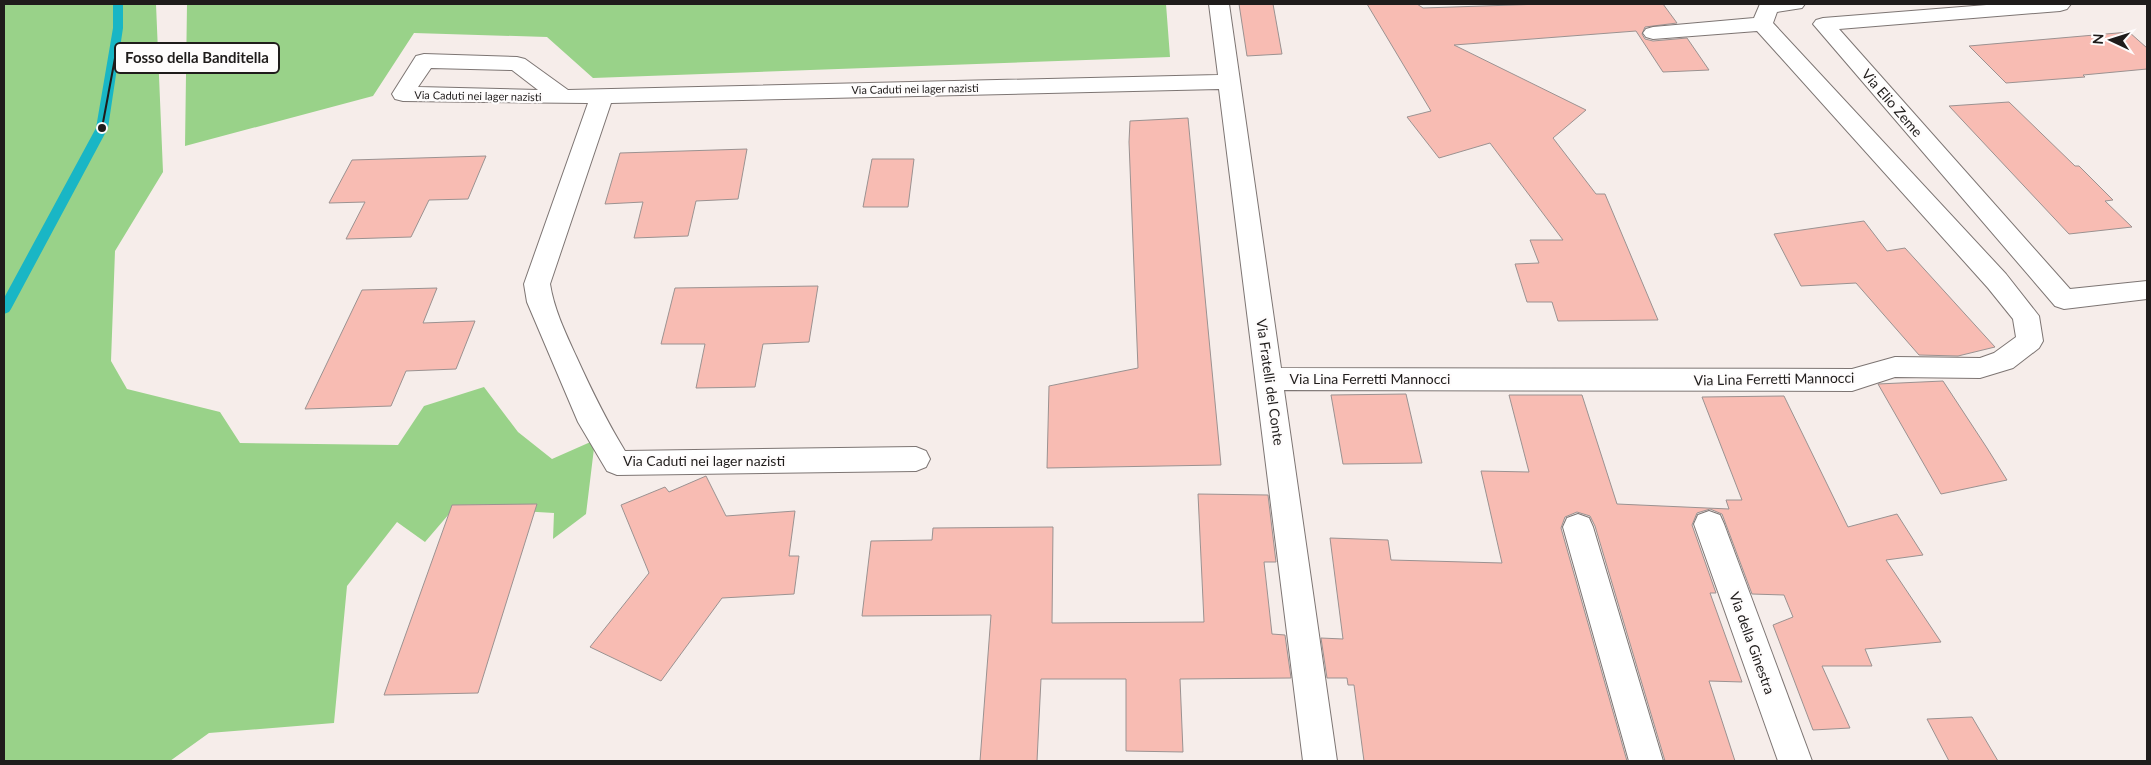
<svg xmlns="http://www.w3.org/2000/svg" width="2151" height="765" viewBox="0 0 2151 765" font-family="Lato,sans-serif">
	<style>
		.green { fill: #99d289 }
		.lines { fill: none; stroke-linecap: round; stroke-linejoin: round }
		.stream { fill: #19b6c5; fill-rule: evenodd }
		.building { fill: #f8bcb3; stroke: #9b9291 }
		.minor-casing { stroke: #7d7573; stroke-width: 2 }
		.minor { fill: #fff; fill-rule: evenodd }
		.labels { text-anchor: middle; stroke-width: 4.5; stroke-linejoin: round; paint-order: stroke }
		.far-street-label { font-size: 11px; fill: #1f1c1b; stroke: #fefcfc }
		.street-label { font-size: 14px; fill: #1f1c1b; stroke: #fefcfc }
		.leader { fill: none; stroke: #1f1c1b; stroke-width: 2 }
		.callout-dot { fill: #1f1c1b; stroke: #fefcfc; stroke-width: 2 }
		.callout { fill: #fefcfc; stroke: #1f1c1b; stroke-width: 2 }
		.callout-label { font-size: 15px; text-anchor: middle; font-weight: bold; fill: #1f1c1b }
	</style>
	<rect width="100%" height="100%" fill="#f6edea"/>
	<g class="green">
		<polygon points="4,4 156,4 163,172 115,251 111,361 127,389 220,412 240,443 398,445 424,406 484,387 518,432 552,459 595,440 586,514 553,539 554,513 455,507 425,542 397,522 347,586 334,723 209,733 170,761 4,761"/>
		<polygon points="187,4 1166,4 1170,57 593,78 547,37 414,33 373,96 185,146"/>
	</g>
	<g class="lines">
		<polygon class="stream" points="113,4 123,4 123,28 108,128 11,309 9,312 4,314 4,298 96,128 113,28"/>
	</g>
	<g class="building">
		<polygon points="1239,4 1273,4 1282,54 1247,56"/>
		<polygon points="1367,4 1417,4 1423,8 1543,4 1663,4 1677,23 1645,27 1642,34 1645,39 1653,41 1687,38 1709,70 1663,72 1636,31 1454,45 1586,110 1553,138 1596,194 1605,194 1658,320 1558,321 1552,302 1527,302 1515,264 1539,263 1530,240 1563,240 1490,143 1439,158 1407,117 1431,111"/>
		<polygon points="2129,32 2147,48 2147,69 2083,75 2085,77 2006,83 1969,46"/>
		<polygon points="2009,102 2075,166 2079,166 2113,200 2105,201 2132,227 2069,234 1949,106"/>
		<polygon points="1188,118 1221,465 1047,468 1049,386 1138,368 1129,142 1130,121"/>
		<polygon points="747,149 738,199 696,201 688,236 634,238 643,202 605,204 620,153"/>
		<polygon points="486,156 468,199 429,200 411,237 346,239 365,202 329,203 352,160"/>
		<polygon points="872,159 914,159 908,207 863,207"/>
		<polygon points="1864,221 1887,251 1905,248 1995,347 1958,356 1919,355 1856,283 1801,286 1774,234"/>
		<polygon points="818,286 809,342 763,344 755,387 696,388 705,344 661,344 675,288"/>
		<polygon points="437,288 423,323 475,321 456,369 406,371 391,406 305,409 362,290"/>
		<polygon points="1943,381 1987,448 2007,480 1941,494 1878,384"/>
		<polygon points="1406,394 1422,463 1343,464 1331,395"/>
		<polygon points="1509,395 1582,395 1617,504 1729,509 1726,500 1742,500 1702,397 1784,396 1848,527 1897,514 1923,555 1886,560 1941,642 1865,649 1872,666 1822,666 1850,728 1813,730 1773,625 1793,617 1784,595 1752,594 1722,514 1710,509 1697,513 1692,525 1716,593 1710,593 1742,682 1709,681 1735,761 1665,761 1595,526 1590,516 1577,512 1565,517 1561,528 1627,761 1364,761 1354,685 1348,685 1347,678 1327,678 1321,638 1343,639 1330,538 1388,540 1391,560 1502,563 1481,471 1529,472"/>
		<polygon points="706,476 726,516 795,511 789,556 799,556 794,594 722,598 661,681 590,647 649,573 621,505 665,487 669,492"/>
		<polygon points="1198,494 1268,495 1276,562 1264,562 1272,634 1285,635 1291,678 1180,679 1183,752 1126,751 1126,679 1041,679 1037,761 980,761 991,615 862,616 871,541 932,540 933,528 1053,527 1052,623 1204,622"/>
		<polygon points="537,504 478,693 384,695 452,505"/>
		<polygon points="1972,717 1998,761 1949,761 1927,719"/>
	</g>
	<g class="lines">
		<defs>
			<g id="minor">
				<path d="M1209 4H1229L1281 368 1852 369 1895 357 1980 358 1994 353 2016 337 2013 319 1988 288 1757 31 1653 39 1646 37 1643 33 1646 29 1653 27 1754 18 1760 4H1805L1802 8 1777 12 1773 23 2006 274 2039 316 2043 341 2039 348 2013 368 1980 378 1895 377 1852 391 1284 390 1337 761H1303L1219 89 611 103 550 284C554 309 565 332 576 356 591 389 606 420 625 451L916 447 926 451 930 459 926 467 916 471 617 475 607 471 578 422 527 302 524 284 588 103 403 101 395 99 392 94 416 56 424 54 517 57 525 59 568 90 1218 75ZM431 68 512 70 538 90 418 87Z"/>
				<polygon points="1999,4 2071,4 2067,9 2060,11 1839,29 2070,289 2147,281 2147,299 2064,309 2055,306 1813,24 1816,20 1823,18"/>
				<polygon points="1709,511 1720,515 1724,524 1812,761 1778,761 1694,524 1698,515"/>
				<polygon points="1578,514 1589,518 1593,527 1663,761 1629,761 1563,527 1567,518"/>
			</g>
		</defs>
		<use href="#minor" class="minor-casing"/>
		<use href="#minor" class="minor"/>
	</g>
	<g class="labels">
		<g class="far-street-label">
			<text transform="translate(915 89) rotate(-1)" y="4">Via Caduti nei lager nazisti</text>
			<text transform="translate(478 96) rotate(1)" y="4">Via Caduti nei lager nazisti</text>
		</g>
		<g class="street-label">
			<text transform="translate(1892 103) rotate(49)" y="5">Via Elio Zeme</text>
			<text x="1370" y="384">Via Lina Ferretti Mannocci</text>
			<text transform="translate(1774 379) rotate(-1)" y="5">Via Lina Ferretti Mannocci</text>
			<text transform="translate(1270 382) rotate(82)" y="5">Via Fratelli del Conte</text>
			<text x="704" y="466">Via Caduti nei lager nazisti</text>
			<text transform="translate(1752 643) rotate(70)" y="5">Via della Ginestra</text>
		</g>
	</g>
	<path class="leader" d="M102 128L115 58"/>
	<circle class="callout-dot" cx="102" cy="128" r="5"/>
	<rect class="callout" x="115" y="43" width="164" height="30" rx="5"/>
	<g class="callout-label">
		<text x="197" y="63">Fosso della Banditella</text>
	</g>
	<rect width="2151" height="765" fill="none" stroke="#1f1c1b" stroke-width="10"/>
	<g transform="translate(2111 40) rotate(274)" stroke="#fefcfc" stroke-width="4" paint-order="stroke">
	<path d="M0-4L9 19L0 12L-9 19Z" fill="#1f1c1b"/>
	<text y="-8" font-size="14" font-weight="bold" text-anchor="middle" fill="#1f1c1b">N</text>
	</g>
</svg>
